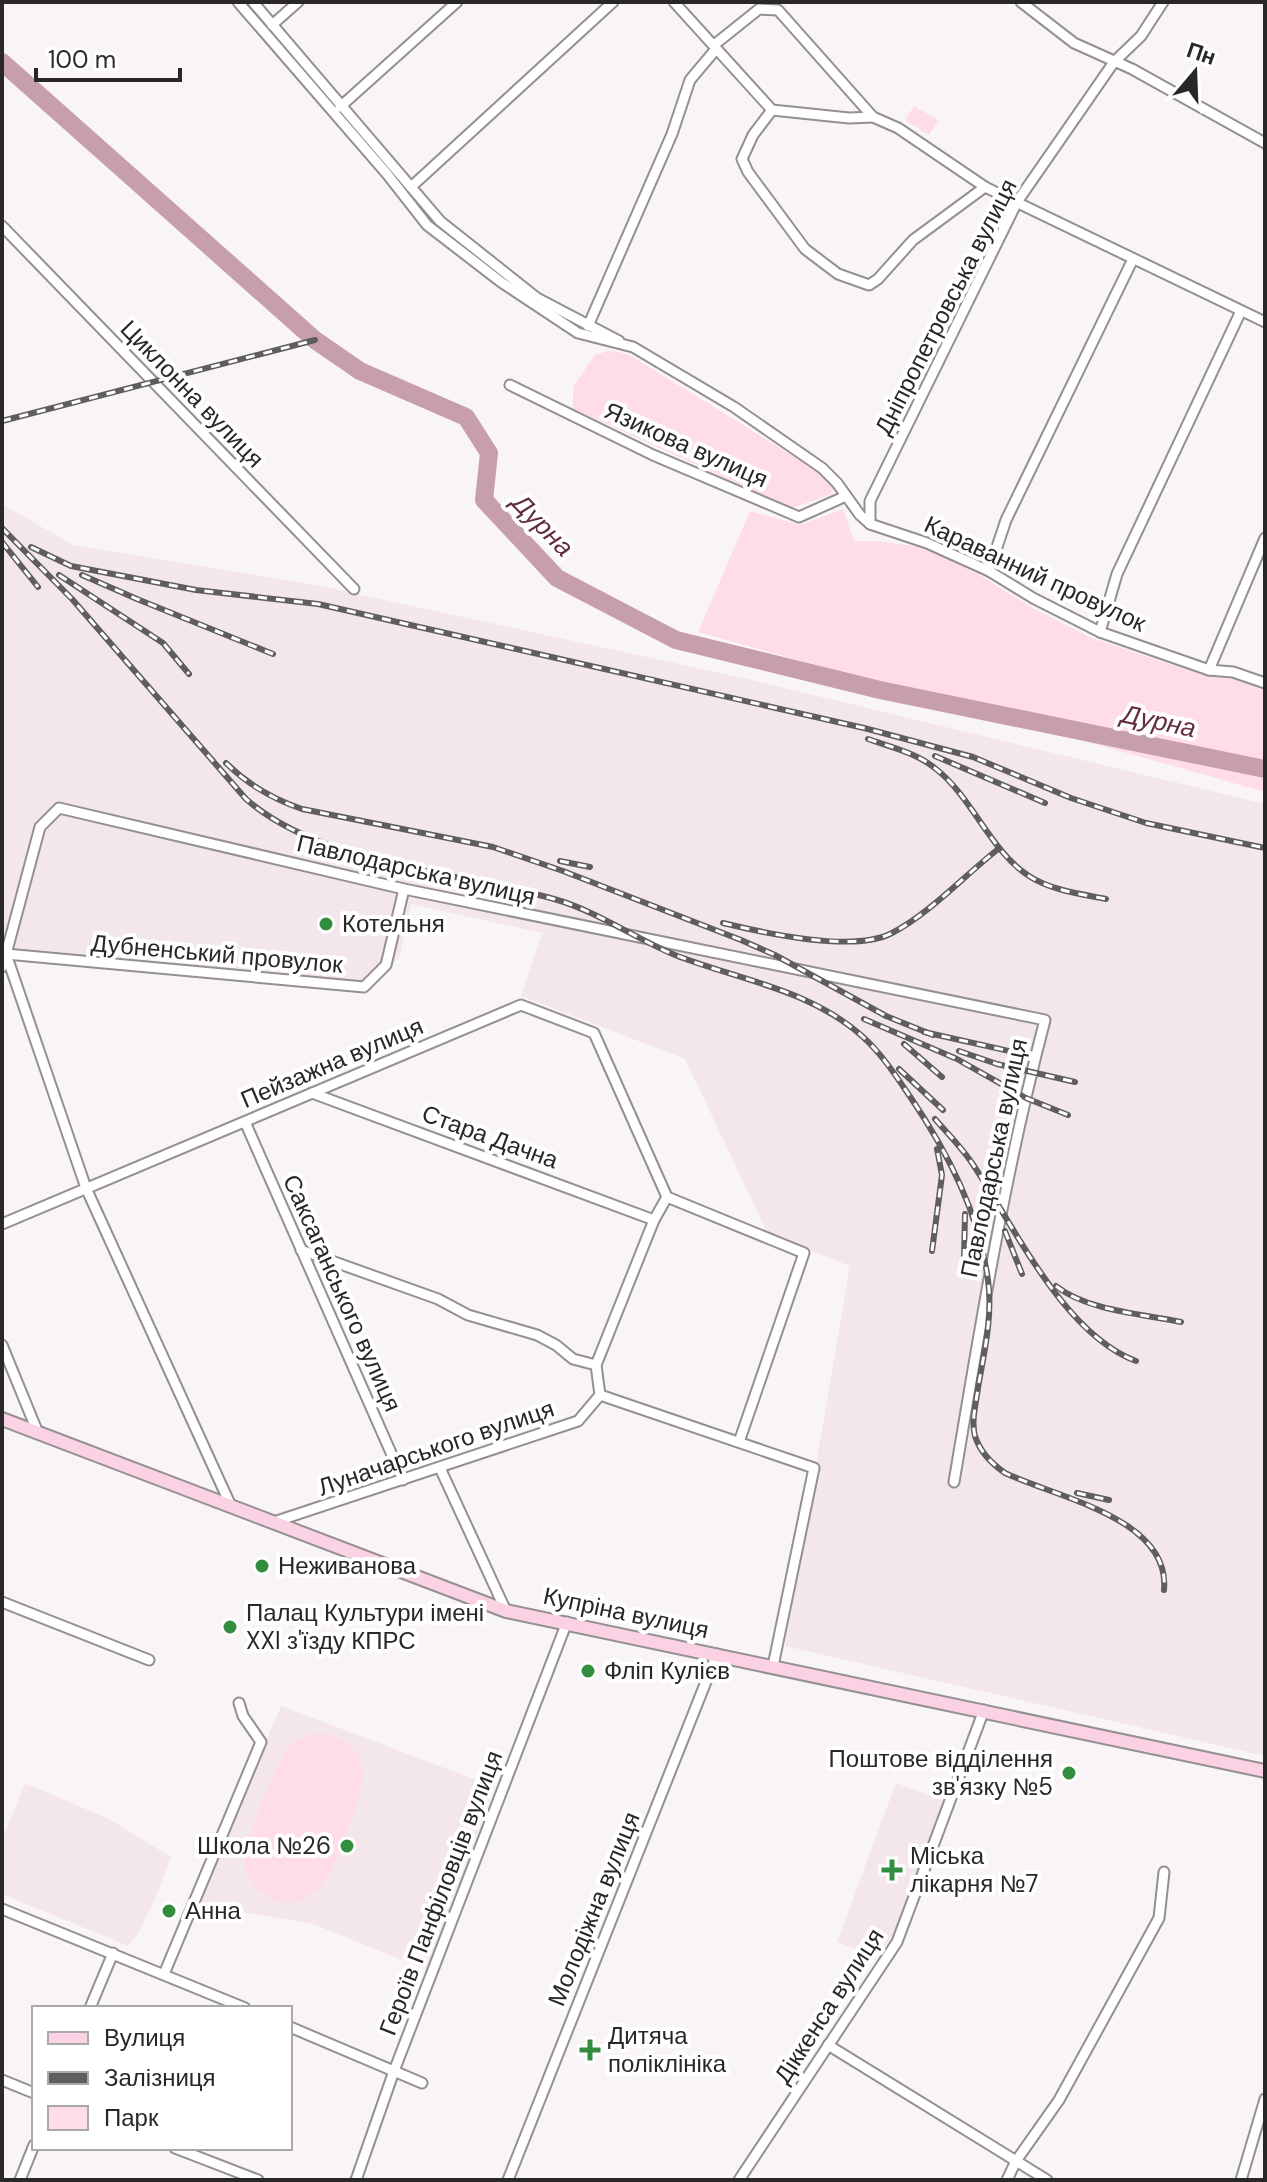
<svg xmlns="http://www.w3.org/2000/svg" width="1267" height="2182" viewBox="0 0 1267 2182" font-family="'DM Sans',sans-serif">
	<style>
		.built { fill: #f4e7eb }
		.green { fill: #fedde8 }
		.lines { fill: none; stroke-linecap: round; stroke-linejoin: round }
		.river { stroke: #c79ead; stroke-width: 18 }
		.street-casing { stroke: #948f91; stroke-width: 13 }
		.secondary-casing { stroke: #948f91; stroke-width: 16 }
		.street { stroke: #fff; stroke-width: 9 }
		.secondary { stroke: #fad2e3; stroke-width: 12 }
		.rail-casing { stroke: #605d5d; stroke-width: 6 }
		.rail { stroke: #fff; stroke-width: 3; stroke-dasharray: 9; stroke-linecap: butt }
		.poi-dot { fill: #338d3e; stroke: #fff; stroke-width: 3 }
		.labels { text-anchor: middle; stroke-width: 8; stroke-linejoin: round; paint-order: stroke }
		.street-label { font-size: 24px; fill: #292727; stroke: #fff }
		.poi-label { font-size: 24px; fill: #292727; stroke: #fff; text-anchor: start }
		.water-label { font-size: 26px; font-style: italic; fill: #622c43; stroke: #fff }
	</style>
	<rect width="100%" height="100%" fill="#f9f5f6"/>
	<g class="built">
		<polygon points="2,504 73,545 316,585 743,678 1265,804 1265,1756 785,1646 850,1266 768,1234 685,1059 521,996 542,933 411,904 400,956 366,990 2,956"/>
		<polygon points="281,1706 495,1787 427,1970 313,1924 196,1904"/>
		<polygon points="25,1783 109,1819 171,1857 154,1901 138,1934 128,1946 2,1894 2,1840"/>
		<polygon points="896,1783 946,1801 893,1938 873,1956 837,1942"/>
	</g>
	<g class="green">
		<polygon points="914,106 938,120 929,135 905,120"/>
		<polygon points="608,351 619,352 631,356 806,464 829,480 835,488 830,495 792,508 573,409 573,387 595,355"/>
		<polygon points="843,509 854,541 877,541 926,548 981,576 1031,607 1092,638 1196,673 1234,678 1265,691 1265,792 698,632 750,511 800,525"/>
		<path d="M319 1733C382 1745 363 1790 346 1833 335 1861 328 1895 295 1902 283 1905 271 1901 261 1893 251 1886 245 1874 244 1862 243 1844 276 1763 287 1749 296 1739 307 1736 319 1733Z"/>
	</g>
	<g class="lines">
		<polyline class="river" points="2,62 315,340 360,371 466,417 489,453 484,500 557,578 676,640 880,690 1265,769"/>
		<defs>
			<g id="street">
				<polyline points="238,2 387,174 427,225 501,282 578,333 633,347 734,407 822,468 837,483 860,515 870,524 927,543 989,571 1033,598 1100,632 1209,670 1233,672 1265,683"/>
				<polyline points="253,2 440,221 537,298 619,341"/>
				<polyline points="674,2 772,110 849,118 873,117"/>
				<polyline points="1021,2 1074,43 1132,69 1265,143"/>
				<polyline points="272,25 298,2"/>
				<polyline points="714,45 759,9 778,10 873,117 898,128 985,187 1265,322"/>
				<polyline points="340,107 457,2"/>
				<polyline points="772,110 753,135 742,159 748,172 805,249 838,274 869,285 878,279 913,240 985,187"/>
				<polyline points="411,187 613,2"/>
				<polyline points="2,226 354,589"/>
				<polyline points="588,326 672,134 690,80 716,49"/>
				<polyline points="510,385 653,455 799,517 846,496"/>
				<polyline points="870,524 870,501 1017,202 1114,62 1141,36 1163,2"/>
				<polyline points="989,571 1006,520 1133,259"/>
				<polyline points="1100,632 1117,574 1241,311"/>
				<polyline points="1209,670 1265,538"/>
				<polyline points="2,967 6,954 364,987 386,965 404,889"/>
				<polyline points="312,1093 654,1220"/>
				<polyline points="245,1122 403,1480"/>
				<polyline points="667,1197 804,1253 739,1442"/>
				<polyline points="2,1224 521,1005 594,1033 667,1197"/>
				<polyline points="301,1250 438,1299 468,1315 537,1335 556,1345 573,1359 596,1365"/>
				<polyline points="2,1345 38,1433"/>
				<polyline points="600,1395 814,1468 773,1666"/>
				<polyline points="600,1395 596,1365 654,1220 667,1197"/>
				<polyline points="440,1468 506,1611"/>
				<path d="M231 1506 86 1188 6 954 40 827 59 808 404 889 1045 1020C1005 1172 980 1328 954 1482"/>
				<polyline points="274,1522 578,1421 600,1395"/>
				<polyline points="2,1602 149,1660"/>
				<polyline points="2,1909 245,2008"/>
				<polyline points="164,1974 261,1742 243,1716 239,1703"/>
				<polyline points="90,2008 113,1953"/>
				<polyline points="290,2027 422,2083"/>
				<polyline points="828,2045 1047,2180"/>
				<polyline points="2,2080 34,2093"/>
				<polyline points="175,2148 258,2180"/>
				<polyline points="20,2180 34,2145"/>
				<polyline points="356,2180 394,2071 567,1622"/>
				<polyline points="508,2180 717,1654"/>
				<polyline points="739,2180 897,1942 984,1710"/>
				<polyline points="1007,2180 1016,2161 1059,2100 1159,1918 1164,1872"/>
				<polyline points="1241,2180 1265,2099"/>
			</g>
			<polyline id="secondary" points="2,1419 506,1611 1265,1771"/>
		</defs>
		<use href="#street" class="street-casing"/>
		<use href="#secondary" class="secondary-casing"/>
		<use href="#street" class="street"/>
		<use href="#secondary" class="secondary"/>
		<defs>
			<g id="rail">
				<polyline points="2,421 315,340"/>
				<path d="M2 528 72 599 246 799C321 865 459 872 554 899 597 911 634 938 675 955 739 980 809 989 862 1036 882 1054 896 1076 911 1098 948 1153 979 1213 988 1280 993 1316 984 1353 978 1388 976 1404 971 1421 975 1436 980 1452 992 1464 1005 1473 1055 1497 1171 1518 1164 1590"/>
				<polyline points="2,542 38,587"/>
				<polyline points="31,547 71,566 196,590 318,604 864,728 973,757 1071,798 1146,823 1265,848"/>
				<polyline points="59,575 163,643 189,674"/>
				<polyline points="82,575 137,599 273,654"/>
				<path d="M868 739C891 747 917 753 936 769 972 797 991 852 1029 876 1050 890 1081 894 1106 899"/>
				<polyline points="935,756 1045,803"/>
				<path d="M226 763C248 785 273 799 302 809L493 847 563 871 741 940 775 955 886 1016 933 1035"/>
				<polyline points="560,861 590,867"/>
				<path d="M723 923C764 933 854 953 892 933 929 914 964 876 997 850"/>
				<polyline points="864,1019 957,1059 1026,1098 1068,1115"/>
				<polyline points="924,1032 1027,1055"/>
				<polyline points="904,1044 942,1077"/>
				<polyline points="959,1051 997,1064 1075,1082"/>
				<polyline points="899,1069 943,1110"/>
				<path d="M935 1119C948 1134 963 1149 974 1166 1015 1228 1064 1334 1136 1361"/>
				<polyline points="1005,1231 1022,1274"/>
				<polyline points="932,1251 942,1175 937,1149"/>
				<polyline points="964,1258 965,1214"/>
				<path d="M1056 1286C1088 1311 1142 1314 1181 1322"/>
				<polyline points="1077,1493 1109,1500"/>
			</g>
		</defs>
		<use href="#rail" class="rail-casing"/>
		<use href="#rail" class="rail"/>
	</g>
	<g class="poi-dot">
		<circle cx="326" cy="924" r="8"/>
		<circle cx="262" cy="1566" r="8"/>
		<circle cx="230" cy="1627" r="8"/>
		<circle cx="588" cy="1671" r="8"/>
		<circle cx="1069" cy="1773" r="8"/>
		<circle cx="347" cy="1846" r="8"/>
		<path d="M888 1858h8v8h8v8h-8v8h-8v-8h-8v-8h8z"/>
		<circle cx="169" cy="1911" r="8"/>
		<path d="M586 2038h8v8h8v8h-8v8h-8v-8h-8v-8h8z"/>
	</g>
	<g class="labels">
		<g class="street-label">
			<text transform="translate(946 307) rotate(-63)" y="8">Дніпропетровська вулиця</text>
			<text transform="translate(192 394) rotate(46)" y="8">Циклонна вулиця</text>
			<text transform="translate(686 445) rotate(24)" y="8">Язикова вулиця</text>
			<text transform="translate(1035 574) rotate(25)" y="8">Караванний провулок</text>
			<text transform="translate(416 870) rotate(13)" y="8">Павлодарська вулиця</text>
			<text transform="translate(217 954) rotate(5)" y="8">Дубненський провулок</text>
			<text transform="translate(332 1063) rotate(-23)" y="8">Пейзажна вулиця</text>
			<text transform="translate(490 1137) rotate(20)" y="8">Стара Дачна</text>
			<text transform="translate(994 1158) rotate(-78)" y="8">Павлодарська вулиця</text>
			<text transform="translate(342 1293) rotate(66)" y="8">Саксаганського вулиця</text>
			<text transform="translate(436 1448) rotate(-19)" y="8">Луначарського вулиця</text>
			<text transform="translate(626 1613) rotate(12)" y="8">Купріна вулиця</text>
			<text transform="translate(441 1893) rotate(-69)" y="8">Героїв Панфіловців вулиця</text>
			<text transform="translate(594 1909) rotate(-68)" y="8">Молодіжна вулиця</text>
			<text transform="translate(829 2006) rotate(-57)" y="8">Діккенса вулиця</text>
		</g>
		<g class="poi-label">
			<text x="342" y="932">Котельня</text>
			<text x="278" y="1574">Неживанова</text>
			<text x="246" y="1621">Палац Культури імені<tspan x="246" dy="28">XXI з'їзду КПРС</tspan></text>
			<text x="604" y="1679">Фліп Кулієв</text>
			<text x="1053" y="1767" text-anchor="end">Поштове відділення<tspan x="1053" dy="28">зв'язку №5</tspan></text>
			<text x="331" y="1854" text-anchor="end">Школа №26</text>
			<text x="910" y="1864">Міська<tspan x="910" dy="28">лікарня №7</tspan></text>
			<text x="185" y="1919">Анна</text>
			<text x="608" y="2044">Дитяча<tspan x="608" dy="28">поліклініка</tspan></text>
		</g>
		<g class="water-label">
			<text transform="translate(543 525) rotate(46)" y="9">Дурна</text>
			<text transform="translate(1159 721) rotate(12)" y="9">Дурна</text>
		</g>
	</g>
	<rect width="1267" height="2182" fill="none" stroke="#292727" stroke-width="8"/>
	<rect x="32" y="2006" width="260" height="144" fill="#ffffff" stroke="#a9a9a9" stroke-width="2"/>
	<rect x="48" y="2032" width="40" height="12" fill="#fad2e3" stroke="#a9a9a9" stroke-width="2"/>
	<text x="104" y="2046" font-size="24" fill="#292727">Вулиця</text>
	<rect x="48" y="2072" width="40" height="12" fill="#605d5d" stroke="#a9a9a9" stroke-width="2"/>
	<text x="104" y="2086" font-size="24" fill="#292727">Залізниця</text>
	<rect x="48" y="2106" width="40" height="24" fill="#fedde8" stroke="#a9a9a9" stroke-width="2"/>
	<text x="104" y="2126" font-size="24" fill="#292727">Парк</text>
	<g transform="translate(1195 72) rotate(19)" stroke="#ffffff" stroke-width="6" paint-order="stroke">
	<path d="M0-6L14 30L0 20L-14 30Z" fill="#292727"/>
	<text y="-12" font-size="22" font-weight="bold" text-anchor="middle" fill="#292727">Пн</text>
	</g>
	<path d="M36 68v12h144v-12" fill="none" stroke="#292727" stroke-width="4"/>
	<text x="48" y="68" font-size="24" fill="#292727" stroke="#ffffff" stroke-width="6" paint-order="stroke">100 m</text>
</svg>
